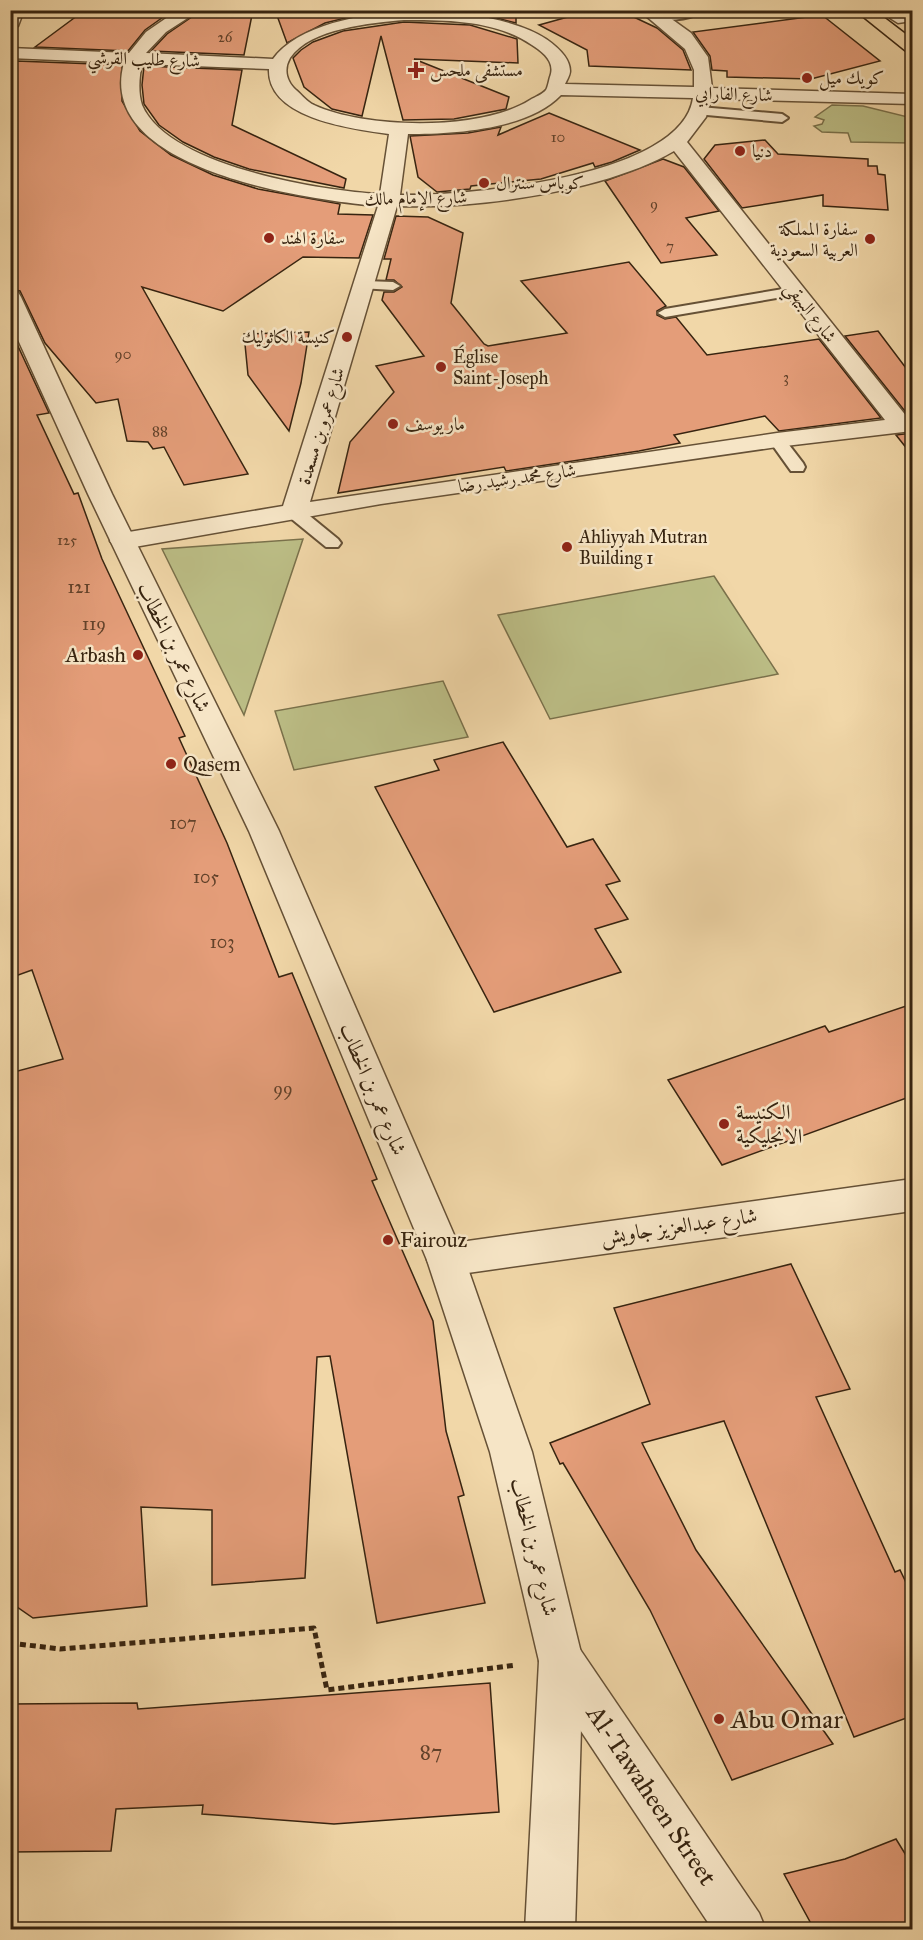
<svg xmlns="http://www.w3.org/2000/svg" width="923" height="1940" viewBox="0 0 923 1940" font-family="'IM FELL Great Primer',Amiri,serif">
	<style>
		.green { fill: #bcbe86; stroke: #7a714b; stroke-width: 1.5 }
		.building { fill: #e49d79; stroke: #372410; stroke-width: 1.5 }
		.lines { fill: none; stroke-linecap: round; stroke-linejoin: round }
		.service-casing { stroke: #665136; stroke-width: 4 }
		.minor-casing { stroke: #665136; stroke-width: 3 }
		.tertiary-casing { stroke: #665136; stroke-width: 3 }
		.primary-casing { stroke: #372410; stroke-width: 3 }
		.path { stroke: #372410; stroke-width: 5; stroke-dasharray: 6 4; stroke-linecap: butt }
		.service { fill: #f6e5c6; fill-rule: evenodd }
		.minor { fill: #f6e5c6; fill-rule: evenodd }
		.tertiary { fill: #f6e5c6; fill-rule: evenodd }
		.primary { fill: #f1d7a8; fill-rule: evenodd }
		.poi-dot { fill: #8f2418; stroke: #f6e5c6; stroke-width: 2 }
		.labels { text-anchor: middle; stroke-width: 5; stroke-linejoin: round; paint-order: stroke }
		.far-number-label { font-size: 15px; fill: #62422a }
		.far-street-label { font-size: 18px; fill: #372410; stroke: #f6e5c6 }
		.far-poi-label { font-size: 18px; fill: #372410; stroke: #f6e5c6; text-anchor: start }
		.number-label { font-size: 18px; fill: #62422a }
		.street-label { font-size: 21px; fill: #372410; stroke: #f6e5c6 }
		.poi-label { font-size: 21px; fill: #372410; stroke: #f6e5c6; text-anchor: start }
		.near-number-label { font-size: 21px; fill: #62422a }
		.near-poi-label { font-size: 26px; fill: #372410; stroke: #f6e5c6; text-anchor: start }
		.near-street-label { font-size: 26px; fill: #372410; stroke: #f6e5c6 }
	</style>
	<rect width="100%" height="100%" fill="#f1d7a8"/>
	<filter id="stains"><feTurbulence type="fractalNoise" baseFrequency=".00333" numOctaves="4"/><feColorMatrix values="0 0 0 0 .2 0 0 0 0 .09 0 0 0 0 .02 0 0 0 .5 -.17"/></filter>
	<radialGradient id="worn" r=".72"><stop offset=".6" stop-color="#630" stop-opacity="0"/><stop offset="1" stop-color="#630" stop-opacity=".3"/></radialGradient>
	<g class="green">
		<polygon points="832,105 863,106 912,118 912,143 851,142 848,133 822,132 814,126 822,124 824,120 815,117"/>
		<polygon points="303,539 244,715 162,549"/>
		<polygon points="714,576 778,674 550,719 498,615"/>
		<polygon points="443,681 468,737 294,770 275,711"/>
	</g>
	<g class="building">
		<polygon points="85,10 173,10 145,30 128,51 35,47"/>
		<polygon points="202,10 253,10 244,55 151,51 167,34"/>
		<polygon points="275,10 399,10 362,14 325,23 287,43"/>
		<polygon points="446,10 516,10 516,23 485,15"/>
		<polygon points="593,10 619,10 657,28 683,50 691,70 589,66 587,50 539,25"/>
		<polygon points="822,15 880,61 811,79 727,77 727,71 712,70 710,56 693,32"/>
		<polygon points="404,22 470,25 517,39 518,63 414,59 509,97 506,109 454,119 403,120 381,36 362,116 332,109 304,87 293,58 301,50 313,42 343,31"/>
		<polygon points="16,61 122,65 122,101 140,131 171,155 213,175 258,189 340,204 338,214 373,215 359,258 303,257 223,311 142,287 248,474 184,485 164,447 153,449 148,442 127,441 118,399 96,403 45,343 20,291 10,289 10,65"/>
		<polygon points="144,66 242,70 232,125 346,179 344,188 249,169 214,157 183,142 159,125 144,104 142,85"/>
		<polygon points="549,113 640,150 612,162 595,167 593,163 541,179 471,186 470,189 437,192 418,177 410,136 468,133 501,127 498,135"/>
		<polygon points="765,140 778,154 868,159 868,166 877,166 878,174 885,175 888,210 823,206 823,195 742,208 704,159 715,145"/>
		<polygon points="663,159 684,167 719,211 686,218 717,255 661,263 605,181"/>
		<polygon points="396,216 428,217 463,233 451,303 484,344 488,346 567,333 521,281 629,262 666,306 657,311 657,315 665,319 676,317 707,355 819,339 881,418 779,431 765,416 674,435 680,443 639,451 506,471 504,467 338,493 350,442 394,392 376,366 424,356 382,300 384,292 394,292 402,287 394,280 386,280 391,259 384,259"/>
		<polygon points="10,329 49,413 37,415 74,494 78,493 102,559 185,736 179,738 227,843 279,977 292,973 377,1179 372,1181 433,1321 446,1431 464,1495 458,1497 485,1603 377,1623 330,1356 317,1357 305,1578 212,1585 212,1510 141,1507 147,1606 33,1618 10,1602 10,1073 63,1059 32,970 10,978"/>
		<polygon points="878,331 912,376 912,415 908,415 845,336"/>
		<polygon points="309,332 301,383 289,431 248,375 244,334"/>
		<polygon points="912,433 912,455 896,435"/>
		<polygon points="503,742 567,847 593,839 620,881 606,885 628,919 595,929 621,972 494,1012 375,787 439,770 434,760"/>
		<polygon points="912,1004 912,1096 722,1165 668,1080 825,1026 829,1032"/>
		<polygon points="791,1264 850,1389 816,1397 895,1572 900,1570 912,1595 912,1716 854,1737 724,1421 642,1443 696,1550 833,1744 732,1780 650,1610 563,1463 560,1464 550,1443 650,1404 614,1308"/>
		<polygon points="490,1683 499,1812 334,1824 202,1814 203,1805 116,1809 111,1851 10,1852 10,1704 137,1703 138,1709"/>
		<polygon points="896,1839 912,1865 912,1929 814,1929 784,1874 845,1859"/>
	</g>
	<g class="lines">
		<defs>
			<g id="service">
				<path d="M685 10 699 13C690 19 661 23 652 17L658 14Z"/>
				<polygon points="700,107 782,114 788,118 782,122 696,114 694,111"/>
				<polygon points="365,281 393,282 400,286 393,290 360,288 358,285"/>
				<polygon points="795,287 802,291 800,294 665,317 658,313 665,309"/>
				<polygon points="777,435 783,437 803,463 805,467 803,471 791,471 771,443 769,440"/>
				<polygon points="294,507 300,508 338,539 341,543 338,547 326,547 288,516 285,512 288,508"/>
			</g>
			<g id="minor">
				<path d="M178 10H200L166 32 146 53 273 59C316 0 487 0 546 39 556 46 570 57 570 71 570 75 567 80 565 84L694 87V70L685 49 639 10H659L691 33 708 57 712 88 912 94V104L711 99 706 117 687 142 907 417H912V431L777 447 381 504 123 549 114 546 110 541 114 536 123 533 283 506 378 206C308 200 94 170 124 63L10 58V48L129 53 146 32ZM404 20C447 20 495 20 532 45 543 52 556 62 550 77 549 80 548 87 546 90 543 94 535 97 530 100 481 131 366 129 314 105 307 102 302 95 296 90 287 82 283 70 290 58 310 28 372 23 404 20ZM142 64 269 69C267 119 354 129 389 134L380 194C321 191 168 166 142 105 138 93 139 76 142 64ZM561 95 693 98C682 178 464 196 400 195L408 134C453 134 528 130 561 95ZM674 151 885 420 777 433 310 502 397 206C477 209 606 191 674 151Z"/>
				<polygon points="912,11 912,21 898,23 890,18 892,14"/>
				<polygon points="912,1179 912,1211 446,1276 433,1272 427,1260 433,1248 446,1244"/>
				<polygon points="561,1639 577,1645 759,1913 766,1930 713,1930 545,1677 539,1661 545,1645"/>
			</g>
			<g id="tertiary">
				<polygon points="10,10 24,10 18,26 10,31"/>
				<polygon points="10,291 18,292 21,297 112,494 279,831 465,1260 532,1452 583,1661 575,1930 525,1930 539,1661 490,1452 427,1260 249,831 88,494 10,322"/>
			</g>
			<polygon id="primary" points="855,10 874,10 912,39 912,52 906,51"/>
		</defs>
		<use href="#service" class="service-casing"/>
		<use href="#minor" class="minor-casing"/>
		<use href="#tertiary" class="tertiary-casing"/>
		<use href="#primary" class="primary-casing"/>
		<polyline class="path" points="10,1643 60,1649 314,1628 327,1690 516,1665"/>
		<use href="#service" class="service"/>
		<use href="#minor" class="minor"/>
		<use href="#tertiary" class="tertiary"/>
		<use href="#primary" class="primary"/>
	</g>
	<g class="poi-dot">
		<path d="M413 61h6v6h6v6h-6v6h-6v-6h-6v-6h6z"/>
		<circle cx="807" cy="78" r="6"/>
		<circle cx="740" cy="151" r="6"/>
		<circle cx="484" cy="183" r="6"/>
		<circle cx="269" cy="238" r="6"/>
		<circle cx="870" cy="239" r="6"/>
		<circle cx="347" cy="337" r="6"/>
		<circle cx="441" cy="367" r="6"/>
		<circle cx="393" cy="424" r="6"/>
		<circle cx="567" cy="547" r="6"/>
		<circle cx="138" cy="655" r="6"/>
		<circle cx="171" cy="764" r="6"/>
		<circle cx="724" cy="1124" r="6"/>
		<circle cx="388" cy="1240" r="6"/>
		<circle cx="719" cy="1719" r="6"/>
	</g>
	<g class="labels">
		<g class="far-number-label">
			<text x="225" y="42">26</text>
			<text x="558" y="142">10</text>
			<text x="654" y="209">9</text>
			<text x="670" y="251">7</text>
			<text x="123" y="359">90</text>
			<text x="786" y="382">3</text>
			<text x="160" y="436">88</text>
			<text x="67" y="545">125</text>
		</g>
		<g class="far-street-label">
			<text transform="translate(144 59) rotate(2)" y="6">شارع طليب القرشي</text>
			<text transform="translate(734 94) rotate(2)" y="6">شارع الفارابي</text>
			<text transform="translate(416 198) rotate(-1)" y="6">شارع الإمام مالك</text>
			<text transform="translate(811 312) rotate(52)" y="6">شارع البيهقي</text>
			<text transform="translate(321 426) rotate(-73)" y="6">شارع عمرو بن مسعدة</text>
			<text transform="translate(517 478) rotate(-8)" y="6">شارع محمد رشيد رضا</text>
		</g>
		<g class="far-poi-label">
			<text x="430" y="76">مستشفى ملحس</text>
			<text x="819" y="84">كويك ميل</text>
			<text x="752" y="157">دنيا</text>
			<text x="496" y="189">كوباس سنترال</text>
			<text x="858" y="235" text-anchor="end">سفارة المملكة<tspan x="858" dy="21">العربية السعودية</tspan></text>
			<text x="281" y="244">سفارة الهند</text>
			<text x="335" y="343" text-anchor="end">كنيسة الكاثوليك</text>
			<text x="453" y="363">Église<tspan x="453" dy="21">Saint-Joseph</tspan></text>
			<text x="405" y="430">مار يوسف</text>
			<text x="579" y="543">Ahliyyah Mutran<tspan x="579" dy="21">Building 1</tspan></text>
		</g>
		<g class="number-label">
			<text x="79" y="593">121</text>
			<text x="94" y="630">119</text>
			<text x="183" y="829">107</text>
			<text x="206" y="883">105</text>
			<text x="222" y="948">103</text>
			<text x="283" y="1095">99</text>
		</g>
		<g class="street-label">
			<text transform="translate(174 647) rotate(64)" y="7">شارع عمر بن الخطاب</text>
			<text transform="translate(373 1089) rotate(67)" y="7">شارع عمر بن الخطاب</text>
			<text transform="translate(679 1226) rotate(-8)" y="7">شارع عبدالعزيز جاويش</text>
			<text transform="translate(534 1547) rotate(76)" y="7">شارع عمر بن الخطاب</text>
		</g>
		<g class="poi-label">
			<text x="126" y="662" text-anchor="end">Arbash</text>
			<text x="183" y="771">Qasem</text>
			<text x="736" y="1119">الكنيسة<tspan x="736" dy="24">الانجليكية</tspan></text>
			<text x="400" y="1247">Fairouz</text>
		</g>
		<g class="near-number-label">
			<text x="431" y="1759">87</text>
		</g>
		<g class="near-poi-label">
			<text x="731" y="1728">Abu Omar</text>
		</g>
		<g class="near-street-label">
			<text transform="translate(652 1795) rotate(56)" y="9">Al-Tawaheen Street</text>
		</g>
	</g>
	<rect width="923" height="1940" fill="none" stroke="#f1d7a8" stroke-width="36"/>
	<rect x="12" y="12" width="899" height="1916" fill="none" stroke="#372410" stroke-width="3"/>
	<rect x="18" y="18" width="887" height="1904" fill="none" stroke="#372410" stroke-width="1.5"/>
	<rect width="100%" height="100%" filter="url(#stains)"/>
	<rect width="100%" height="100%" fill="url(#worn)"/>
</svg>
